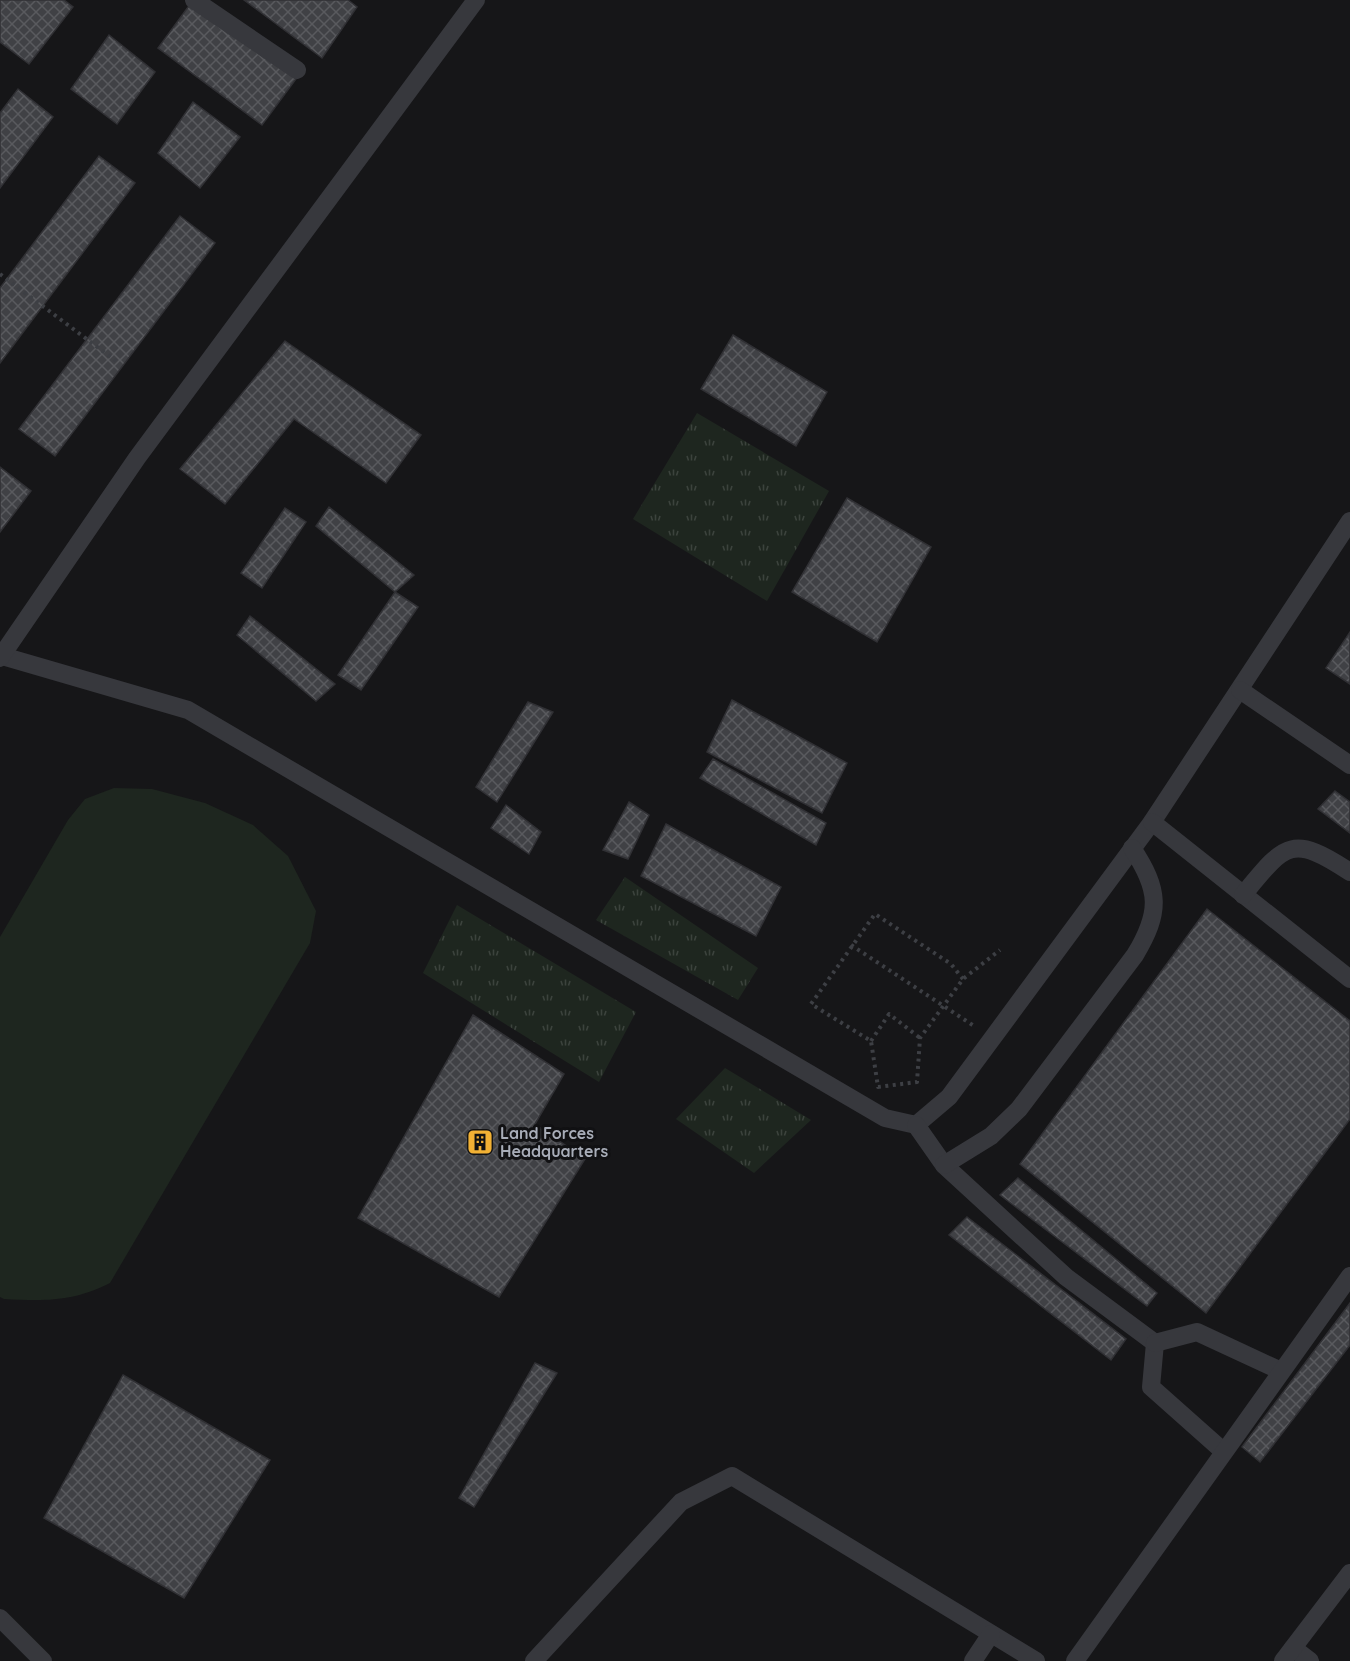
<svg xmlns="http://www.w3.org/2000/svg" width="1350" height="1661" viewBox="0 0 1350 1661" font-family="Quicksand,sans-serif">
	<style>
		.grass { fill: url(#grass-tufts) }
		.garden { fill: #1e261f }
		.building { fill: url(#building-cross-hatch); stroke: #303034; stroke-width: 1.5 }
		.lines { fill: none; stroke-linecap: round; stroke-linejoin: round }
		.path { stroke: #3d3f44; stroke-width: 4; stroke-dasharray: 3 4.5; stroke-linecap: butt }
		.lane { stroke: #37383d; stroke-width: 18 }
		.labels { text-anchor: middle; stroke-width: 6; stroke-linejoin: round; paint-order: stroke }
		.poi-label { font-size: 16px; font-weight: bold; fill: #a8adb8; stroke: #111113; text-anchor: start }
	</style>
	<defs>
		<pattern id="grass-tufts" width="24" height="20" patternUnits="userSpaceOnUse" patternTransform="scale(1.5)"><rect width="24" height="20" fill="#1e261f"/><path d="M3 7l-1-3M5 7V3M7 7l1-3M15 17l-1-3M17 17v-4M19 17l1-3" fill="none" stroke="#3c433d"/></pattern>
		<pattern id="building-cross-hatch" width="8" height="8" patternUnits="userSpaceOnUse" patternTransform="scale(1.5)"><rect width="8" height="8" fill="#404145"/><path d="M0 0l8 8M0 8l8-8" fill="none" stroke="#595a5e"/></pattern>
	</defs>
	<rect width="100%" height="100%" fill="#161618"/>
	<g class="grass">
		<polygon points="697,413 829,491 767,601 633,519"/>
		<polygon points="625,877 758,968 738,1000 596,920"/>
		<polygon points="457,905 636,1012 599,1082 423,973"/>
		<polygon points="725,1068 811,1120 754,1173 676,1119"/>
	</g>
	<path class="garden" d="M114 788 152 789 205 803 253 825 288 856 316 911 310 943 110 1283C72 1302 45 1301 4 1299L0 1297V937L68 820 85 799Z"/>
	<g class="building">
		<polygon points="0,0 64,0 73,7 29,64 0,42"/>
		<polygon points="244,0 348,0 357,7 322,58"/>
		<polygon points="191,3 296,79 262,125 158,48"/>
		<polygon points="109,35 155,72 117,124 71,89"/>
		<polygon points="18,89 53,117 0,188 0,113"/>
		<polygon points="193,102 240,137 200,188 158,153"/>
		<polygon points="99,156 135,183 0,363 0,288"/>
		<polygon points="180,216 215,243 55,456 19,429"/>
		<polygon points="733,335 827,392 796,446 701,389"/>
		<polygon points="285,341 421,435 386,483 294,419 225,504 180,469"/>
		<polygon points="0,467 31,491 0,532"/>
		<polygon points="847,498 931,547 877,642 792,592"/>
		<polygon points="329,507 414,575 395,592 316,526"/>
		<polygon points="285,508 306,522 262,588 241,573"/>
		<polygon points="395,592 418,607 361,690 338,675"/>
		<polygon points="250,616 335,684 316,701 237,635"/>
		<polygon points="1350,632 1350,684 1326,668"/>
		<polygon points="732,700 847,763 822,813 707,752"/>
		<polygon points="528,702 553,712 497,802 476,787"/>
		<polygon points="713,759 826,823 816,845 700,778"/>
		<polygon points="1335,791 1350,802 1350,833 1318,809"/>
		<polygon points="629,802 649,815 628,859 603,850"/>
		<polygon points="506,805 541,832 529,854 491,828"/>
		<polygon points="666,824 781,887 756,936 641,876"/>
		<polygon points="1207,909 1350,1021 1350,1119 1206,1313 1020,1164"/>
		<polygon points="473,1015 564,1074 535,1124 585,1159 499,1297 358,1218"/>
		<polygon points="1018,1178 1157,1293 1147,1306 1000,1195"/>
		<polygon points="967,1217 1126,1339 1111,1360 949,1235"/>
		<polygon points="1350,1303 1350,1345 1260,1462 1242,1447"/>
		<polygon points="535,1363 557,1373 474,1507 459,1498"/>
		<polygon points="123,1375 270,1460 184,1598 44,1518"/>
	</g>
	<g class="lines">
		<g class="path">
			<polyline points="0,274 116,361"/>
			<polyline points="851,945 974,1026"/>
			<polyline points="963,979 951,964 875,914 811,1004 871,1041 878,1087 917,1082 920,1038 963,979 1000,950"/>
			<polyline points="871,1041 889,1014 920,1038"/>
		</g>
		<g class="lane">
			<polyline points="194,0 297,70"/>
			<polyline points="2,656 188,710 885,1118 916,1125 949,1097 1152,822 1350,521"/>
			<polyline points="0,658 137,458 476,0"/>
			<polyline points="1240,690 1350,765"/>
			<polyline points="1152,822 1350,979"/>
			<path d="M1243 895C1285 844 1291 833 1350 872"/>
			<polyline points="916,1125 944,1165 1066,1277 1155,1343"/>
			<path d="M944 1165 991 1136 1019 1109 1135 955C1161 912 1160 890 1132 848"/>
			<polyline points="1155,1343 1151,1387 1223,1451"/>
			<polyline points="1155,1343 1197,1332 1281,1371"/>
			<polyline points="0,1618 43,1661"/>
			<polyline points="1293,1648 1310,1661"/>
			<polyline points="534,1661 681,1502 732,1476 1036,1661"/>
			<polyline points="973,1661 991,1634"/>
			<polyline points="1075,1661 1350,1276"/>
			<polyline points="1283,1661 1350,1573"/>
		</g>
	</g>
	<defs>
		<symbol id="building-square" viewBox="-11 -11 22 22"><rect x="-9" y="-9" width="18" height="18" rx="4" fill="#f2b134" stroke="#111113"/><path d="M-4-6H4V6H1V3H-1V6H-4ZM-2.5-4.3h1.7v1.8h-1.7ZM.8-4.3h1.7v1.8H.8ZM-2.5-1h1.7V.8h-1.7ZM.8-1h1.7V.8H.8Z" fill="#111"/></symbol>
	</defs>
	<g fill-rule="evenodd">
		<use href="#building-square" x="465" y="1127" width="30" height="30"/>
	</g>
	<g class="labels">
		<g class="poi-label">
			<text x="500" y="1139">Land Forces<tspan x="500" dy="18">Headquarters</tspan></text>
		</g>
	</g>
</svg>
